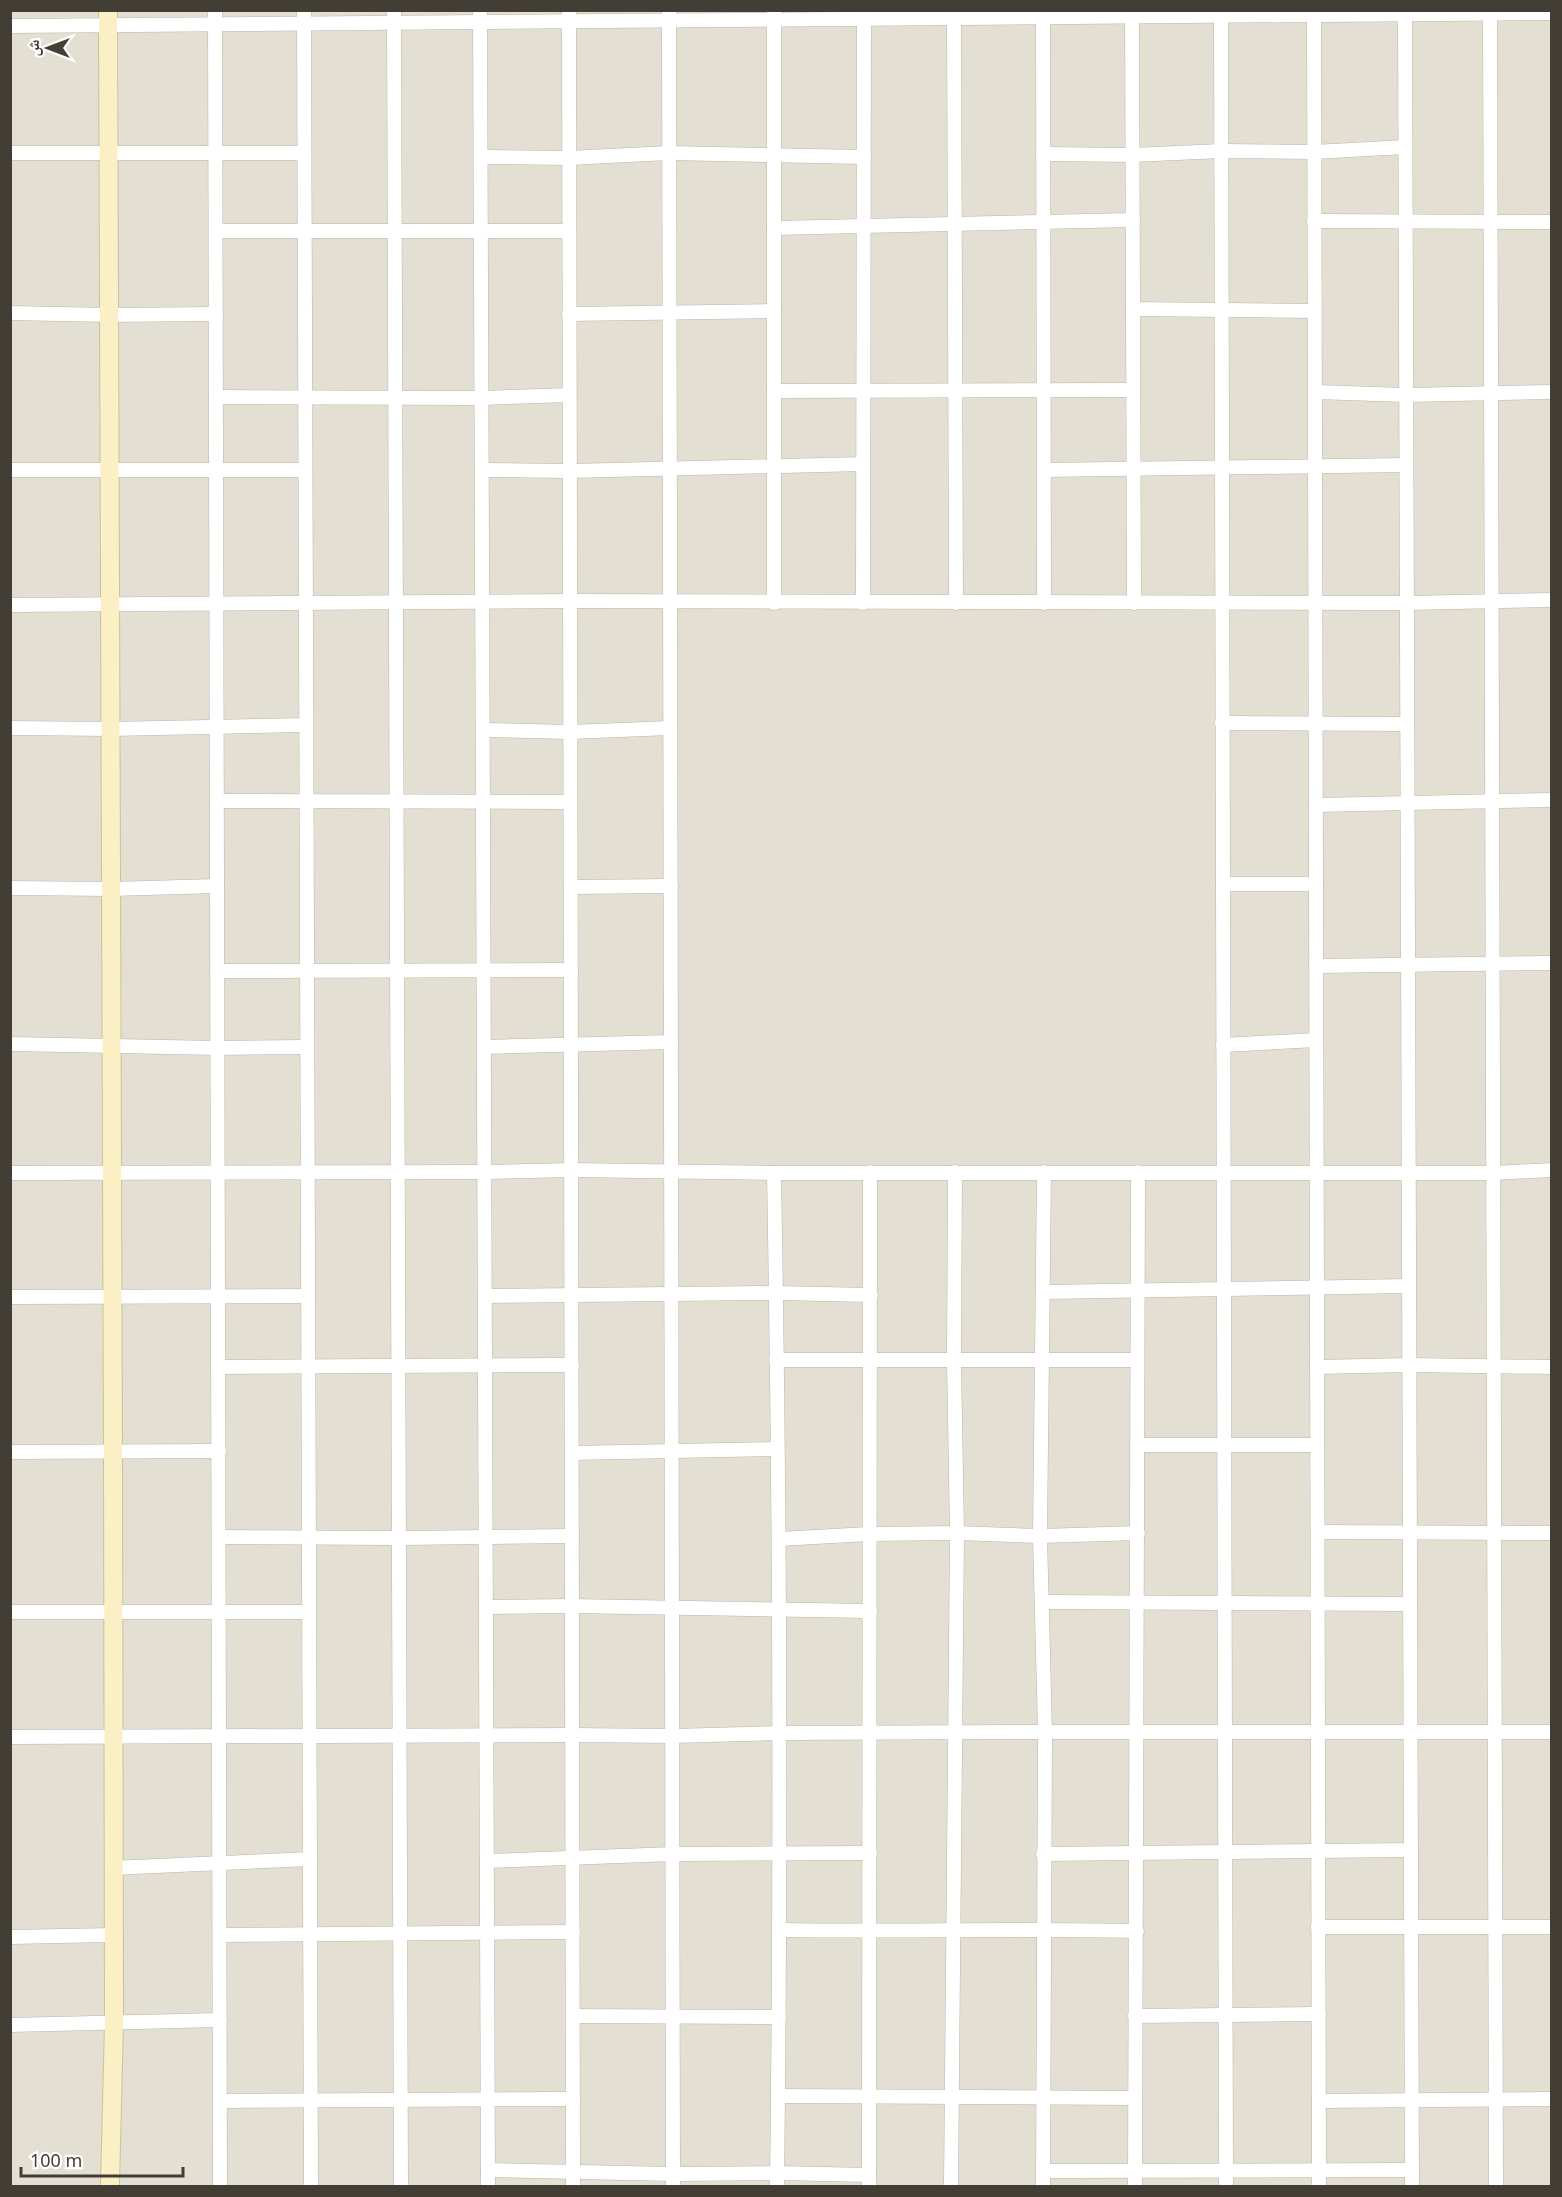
<svg xmlns="http://www.w3.org/2000/svg" width="1562" height="2197" viewBox="0 0 1562 2197" font-family="'Noto Sans','Noto Naskh Arabic',sans-serif">
	<style>
		.residential { fill: #e4dfd3 }
		.lines { fill: none; stroke-linecap: round; stroke-linejoin: round }
		.street-casing { stroke: #bbb5a8; stroke-width: 15 }
		.secondary-casing { stroke: #cec197; stroke-width: 20 }
		.street { stroke: #fff; stroke-width: 14 }
		.secondary { stroke: #faefc5; stroke-width: 18 }
	</style>
	<rect width="100%" height="100%" fill="#f1ede5"/>
	<rect class="residential" x="11" y="11" width="1540" height="2175"/>
	<g class="lines">
		<defs>
			<g id="street">
				<polyline points="215,10 220,2186"/>
				<polyline points="304,10 311,2186"/>
				<polyline points="394,10 401,2186"/>
				<polyline points="480,10 488,2186"/>
				<polyline points="569,10 573,2186"/>
				<polyline points="669,10 673,2186"/>
				<polyline points="954,10 956,603"/>
				<polyline points="1043,10 1044,603"/>
				<polyline points="1132,10 1134,603"/>
				<polyline points="1221,10 1226,2186"/>
				<polyline points="1314,10 1319,2186"/>
				<polyline points="1405,10 1412,2186"/>
				<polyline points="1490,10 1496,2186"/>
				<polyline points="774,13 774,603"/>
				<polyline points="10,26 1552,13"/>
				<polyline points="10,153 304,153"/>
				<polyline points="1043,154 1132,155 1221,151 1314,152 1405,147"/>
				<polyline points="481,157 569,158 669,153 864,157"/>
				<polyline points="1314,221 1552,222"/>
				<polyline points="774,228 1133,220"/>
				<polyline points="216,231 569,231"/>
				<polyline points="1133,309 1314,311"/>
				<polyline points="10,313 109,315 216,314"/>
				<polyline points="569,314 774,311"/>
				<polyline points="774,391 1133,390"/>
				<polyline points="1315,392 1406,395 1552,392"/>
				<polyline points="216,397 482,398 569,395"/>
				<polyline points="10,470 305,470"/>
				<polyline points="482,470 570,471 863,464"/>
				<polyline points="1044,470 1406,465"/>
				<polyline points="863,603 864,11"/>
				<polyline points="10,605 570,601 1407,603 1552,600"/>
				<polyline points="1222,723 1407,724"/>
				<polyline points="10,728 111,729 306,725"/>
				<polyline points="483,730 570,732 670,728"/>
				<polyline points="217,801 570,802"/>
				<polyline points="1316,805 1552,800"/>
				<polyline points="1223,884 1316,884"/>
				<polyline points="571,887 671,886"/>
				<polyline points="10,888 111,889 217,886"/>
				<polyline points="1316,966 1552,963"/>
				<polyline points="217,971 571,970"/>
				<polyline points="10,1044 218,1048 307,1047"/>
				<polyline points="1223,1045 1316,1040"/>
				<polyline points="484,1047 671,1042"/>
				<polyline points="10,1173 485,1172 571,1170 774,1173 1494,1173 1552,1170"/>
				<path d="M774 1173C780 1511 781 1849 777 2186"/>
				<polyline points="1044,1292 1409,1286"/>
				<polyline points="485,1296 776,1293 871,1295"/>
				<polyline points="10,1297 308,1296"/>
				<polyline points="776,1360 1137,1360"/>
				<polyline points="219,1367 572,1365"/>
				<polyline points="1317,1367 1410,1365 1552,1367"/>
				<polyline points="1137,1445 1317,1445"/>
				<polyline points="10,1452 219,1451"/>
				<polyline points="572,1453 777,1449"/>
				<polyline points="1318,1532 1552,1533"/>
				<polyline points="219,1537 400,1538 572,1536"/>
				<polyline points="779,1539 869,1534 957,1533 1040,1536 1138,1533"/>
				<polyline points="1043,1602 1410,1604"/>
				<polyline points="486,1607 572,1606 870,1611"/>
				<polyline points="10,1612 309,1612"/>
				<polyline points="10,1737 572,1735 672,1736 779,1733 1045,1732 1552,1732"/>
				<polyline points="1043,1854 1411,1850"/>
				<polyline points="487,1861 673,1854 870,1853"/>
				<polyline points="112,1868 310,1859"/>
				<polyline points="1318,1927 1552,1927"/>
				<path d="M780 1930C899 1932 1017 1928 1137 1931"/>
				<polyline points="220,1935 573,1932"/>
				<polyline points="10,1937 112,1935"/>
				<polyline points="573,2016 779,2017"/>
				<polyline points="1135,2016 1319,2014"/>
				<polyline points="10,2025 220,2020"/>
				<polyline points="778,2096 1135,2098"/>
				<polyline points="220,2101 573,2099"/>
				<polyline points="1319,2101 1552,2099"/>
				<polyline points="488,2170 673,2174 778,2173 869,2175"/>
				<polyline points="1043,2171 1412,2170"/>
				<polyline points="869,2186 870,1172"/>
				<polyline points="951,2186 957,1533 954,1360 955,1172"/>
				<polyline points="1043,2186 1045,1732 1040,1536 1044,1172"/>
				<polyline points="1135,2186 1138,1172"/>
			</g>
			<polyline id="secondary" points="108,10 113,1453 114,2022 110,2186"/>
		</defs>
		<use href="#street" class="street-casing"/>
		<use href="#secondary" class="secondary-casing"/>
		<use href="#street" class="street"/>
		<use href="#secondary" class="secondary"/>
	</g>
	<rect width="1562" height="2197" fill="none" stroke="#433e35" stroke-width="24"/>
	<g transform="translate(48 48) rotate(270)" stroke="#ffffff" stroke-width="4.5" paint-order="stroke">
	<path d="M0-4.5L10 22L0 15L-10 22Z" fill="#433e35"/>
	<text y="-9" font-size="16" font-weight="bold" text-anchor="middle" fill="#433e35">ش</text>
	</g>
	<path d="M21 2167v9h162v-9" fill="none" stroke="#433e35" stroke-width="3"/>
	<text x="30" y="2167" font-size="18" fill="#433e35" stroke="#ffffff" stroke-width="4.5" paint-order="stroke">100 m</text>
</svg>
